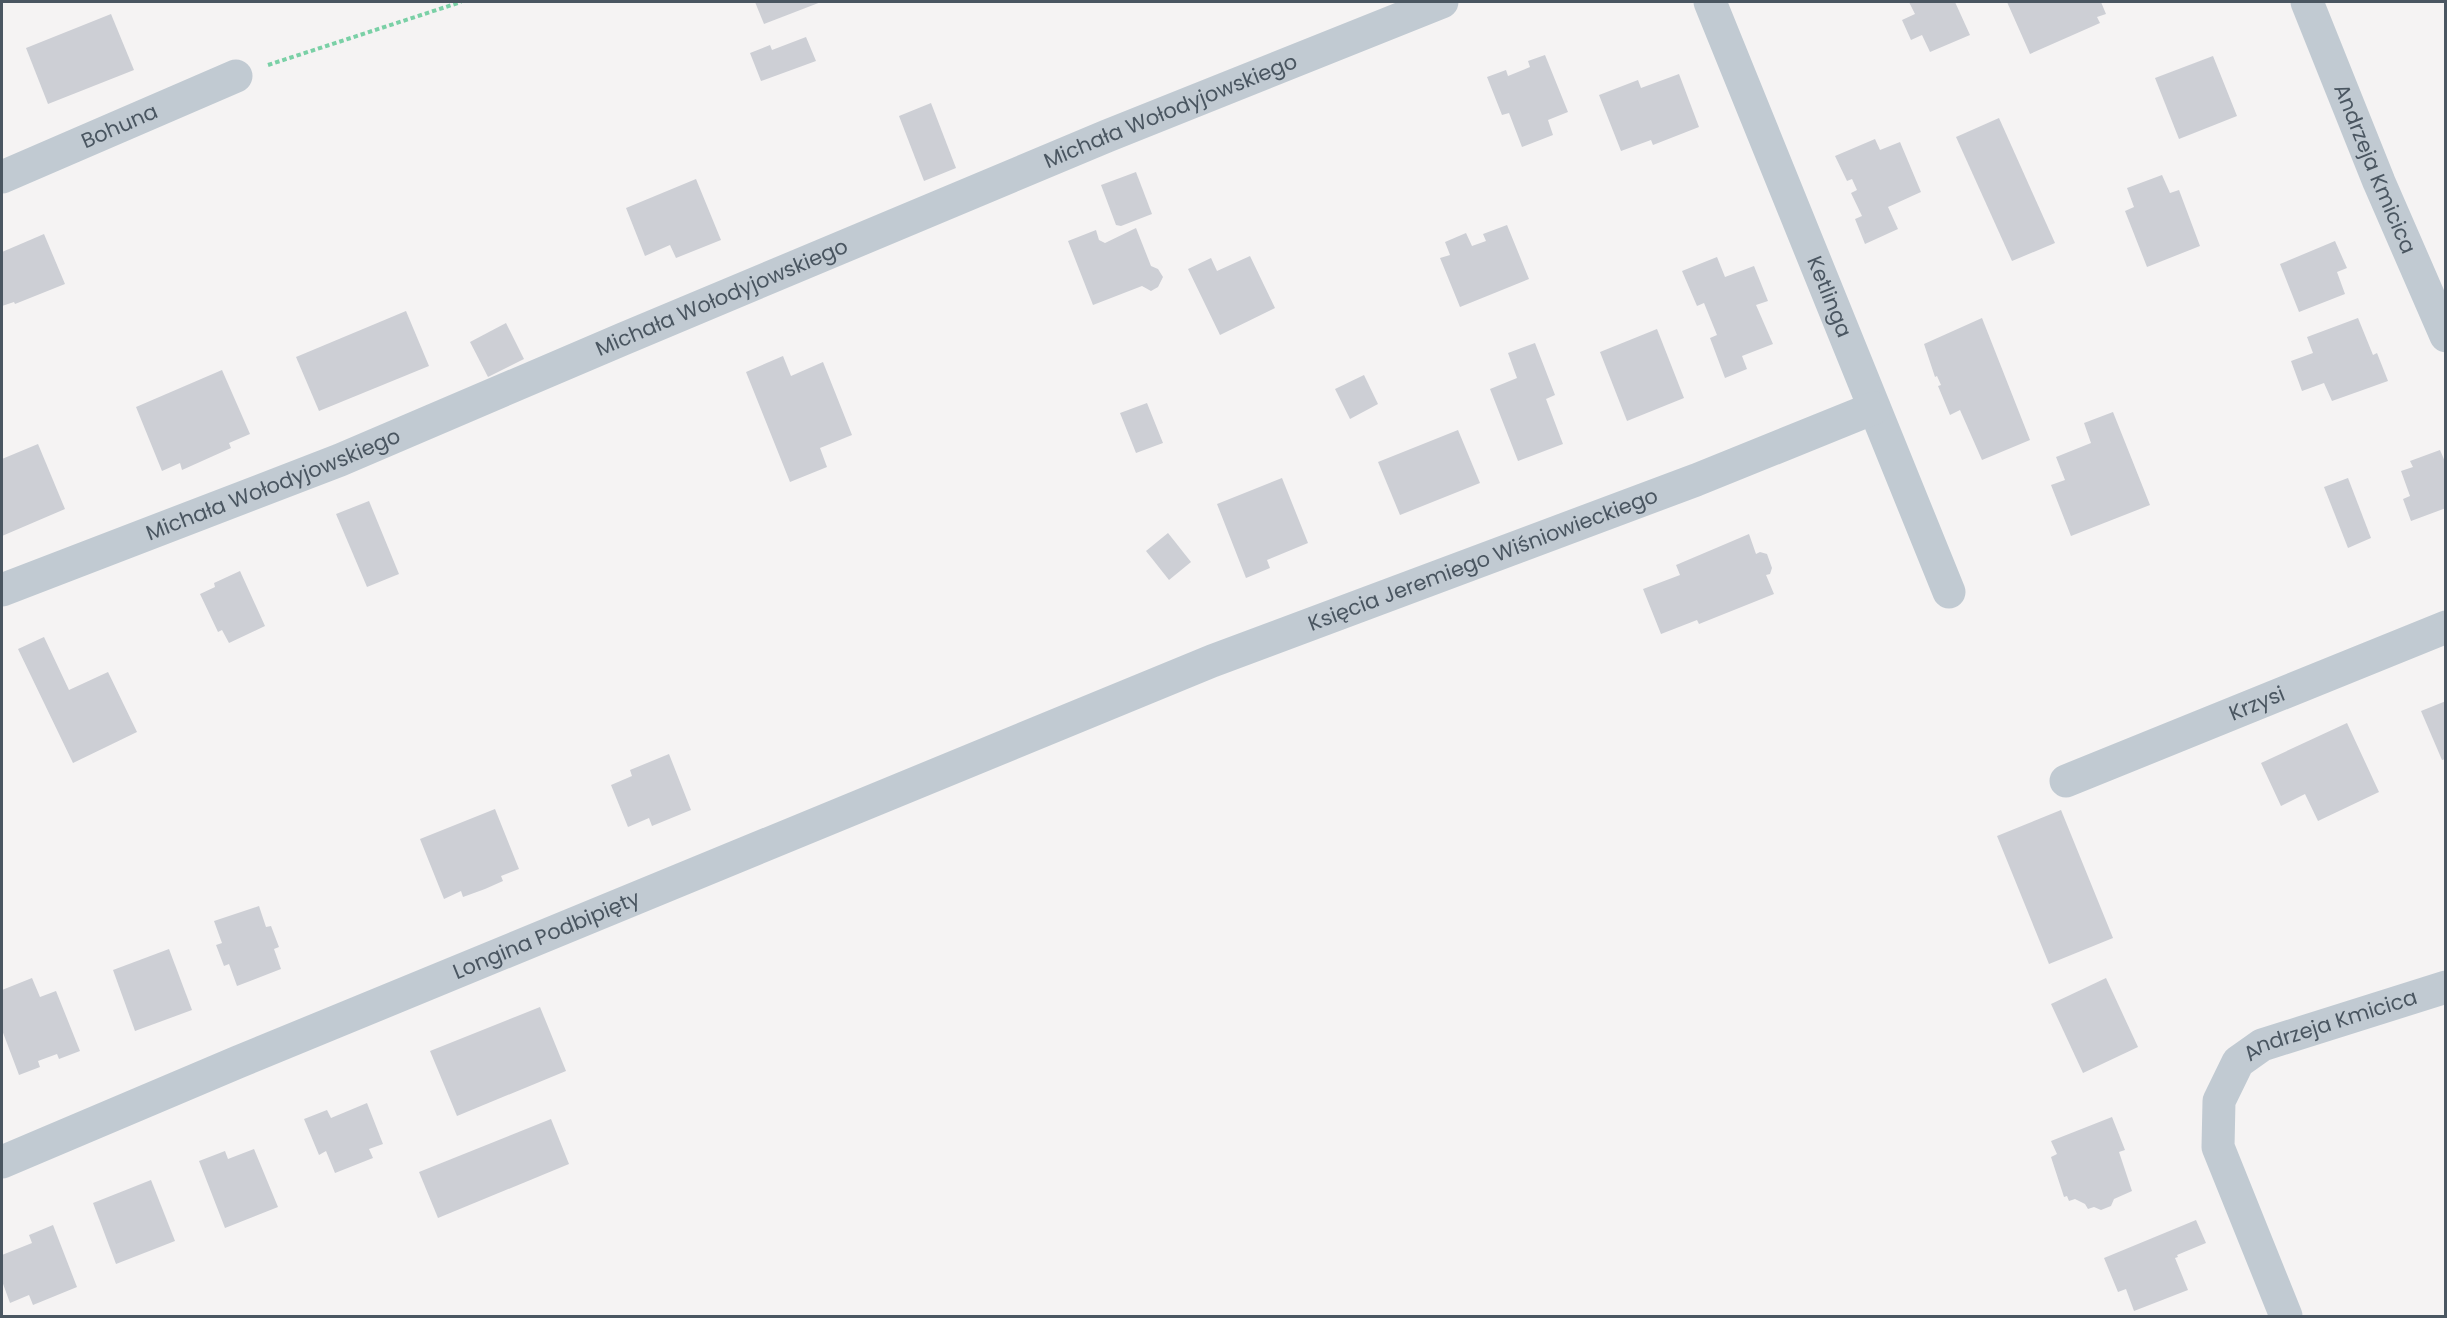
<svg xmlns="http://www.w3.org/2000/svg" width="2447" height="1318" viewBox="0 0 2447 1318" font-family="Poppins,sans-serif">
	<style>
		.building { fill: #cdcfd5 }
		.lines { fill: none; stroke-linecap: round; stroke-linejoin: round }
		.path { stroke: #7ad0a6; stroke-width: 4; stroke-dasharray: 4.5 3; stroke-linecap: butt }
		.minor { stroke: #c1cad2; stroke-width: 33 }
		.labels { text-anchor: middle; stroke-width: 4.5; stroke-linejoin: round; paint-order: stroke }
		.street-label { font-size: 21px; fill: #4a5661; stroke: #fff }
	</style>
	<rect width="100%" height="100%" fill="#f5f3f3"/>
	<g class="building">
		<polygon points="755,2 821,2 764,24"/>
		<polygon points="1909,2 1955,2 1970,35 1930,52 1922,35 1911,40 1902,20 1915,14"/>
		<polygon points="2007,2 2101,2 2106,14 2097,17 2100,23 2030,54"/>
		<polygon points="111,14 134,70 48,104 26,48"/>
		<polygon points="806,37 816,61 761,81 750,53 770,45 772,50"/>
		<polygon points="1545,55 1568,112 1548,120 1553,135 1522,147 1509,113 1502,115 1487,77 1506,70 1508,76 1530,67 1528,61"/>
		<polygon points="2213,56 2237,116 2179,139 2155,78"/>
		<polygon points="1679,74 1699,127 1653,145 1651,140 1621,151 1599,95 1638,80 1641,88"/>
		<polygon points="931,103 956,168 924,181 899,116"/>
		<polygon points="1999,118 2055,243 2012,261 1956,137"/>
		<polygon points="1875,139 1880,150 1900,142 1921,192 1888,207 1898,229 1865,244 1855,219 1862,216 1851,193 1857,190 1852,179 1847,181 1835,156"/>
		<polygon points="1136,172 1152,214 1121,226 1116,225 1101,185"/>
		<polygon points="2162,175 2170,193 2179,190 2200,246 2147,267 2125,211 2134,207 2127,188"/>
		<polygon points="696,179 721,240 676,258 670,245 645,256 626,208"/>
		<polygon points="1507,225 1529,279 1460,307 1440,258 1450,255 1445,242 1466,233 1472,246 1486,241 1483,234"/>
		<polygon points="1136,228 1151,266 1158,269 1163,277 1158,287 1151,291 1142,286 1093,305 1068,241 1096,230 1099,240 1105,243"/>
		<polygon points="44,234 65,284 15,304 14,302 2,306 2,252"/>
		<polygon points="2335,241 2347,268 2337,272 2345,294 2299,312 2280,264"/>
		<polygon points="1250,256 1275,308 1220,335 1188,269 1211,258 1217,271"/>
		<polygon points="1717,257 1725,277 1754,266 1768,301 1756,305 1773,344 1742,356 1747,369 1725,378 1710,338 1717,335 1704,303 1697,306 1682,271"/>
		<polygon points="406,311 429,366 319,411 296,357"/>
		<polygon points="1982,318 2030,440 1982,460 1960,410 1950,415 1938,386 1941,385 1937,376 1935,377 1924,344"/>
		<polygon points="2358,318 2373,355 2377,353 2388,381 2332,401 2324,383 2302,391 2291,361 2313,353 2307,337"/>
		<polygon points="506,323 524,359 488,377 470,342"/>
		<polygon points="1657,329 1684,398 1627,421 1600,352"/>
		<polygon points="1535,343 1555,395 1546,399 1563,444 1518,461 1490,389 1517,378 1508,353"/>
		<polygon points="783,356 791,376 823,362 852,435 820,448 827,467 790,482 746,372"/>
		<polygon points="222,370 250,434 229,443 231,448 182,470 180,463 162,471 136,407"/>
		<polygon points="1364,375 1378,404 1350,419 1335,389"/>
		<polygon points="1147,403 1163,443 1136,453 1120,413"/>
		<polygon points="2113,412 2150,505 2071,536 2051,485 2065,480 2056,457 2091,443 2084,423"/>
		<polygon points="1458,430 1480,483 1400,515 1378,462"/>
		<polygon points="38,444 65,509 2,536 2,459"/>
		<polygon points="2440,450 2446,464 2446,508 2411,521 2403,499 2410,496 2401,471 2413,467 2410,461"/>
		<polygon points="1282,478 1308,543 1267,560 1270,568 1246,578 1217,504"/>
		<polygon points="2348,478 2371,538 2348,548 2324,487"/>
		<polygon points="369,501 399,574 367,587 336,514"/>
		<polygon points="1168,533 1191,562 1169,580 1146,551"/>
		<polygon points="1749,534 1756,554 1760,552 1767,554 1772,568 1770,574 1766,575 1774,594 1699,624 1697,620 1661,634 1643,589 1680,575 1676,565"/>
		<polygon points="240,571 265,626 229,643 222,630 218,632 200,594 215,587 214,583"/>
		<polygon points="44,637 69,690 108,672 137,732 73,763 18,649"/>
		<polygon points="2446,701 2446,759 2442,760 2421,711"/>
		<polygon points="2347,723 2379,792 2318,821 2305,794 2281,806 2261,763"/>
		<polygon points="669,754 691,810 652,826 649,818 628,827 611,785 632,776 630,770"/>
		<polygon points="495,809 519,869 501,876 503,881 485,889 463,897 461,891 444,899 420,839"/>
		<polygon points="2061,810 2113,938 2049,964 1997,836"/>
		<polygon points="259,906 266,927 271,926 279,947 274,949 281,969 237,986 229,964 224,966 216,945 222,943 214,921"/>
		<polygon points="169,949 192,1010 135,1031 113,970"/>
		<polygon points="32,978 40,997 56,991 80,1051 59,1059 57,1054 38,1061 40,1067 19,1075 2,1030 2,990"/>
		<polygon points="2106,978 2138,1047 2083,1073 2051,1004"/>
		<polygon points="540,1007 566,1071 457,1116 430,1051"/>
		<polygon points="367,1103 383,1144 369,1149 373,1158 335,1173 326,1151 319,1155 304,1119 327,1110 331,1118"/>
		<polygon points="2112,1117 2125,1150 2119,1152 2132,1191 2114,1199 2111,1206 2101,1210 2094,1207 2088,1209 2085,1204 2075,1199 2069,1201 2067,1196 2064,1197 2051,1157 2057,1154 2051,1141"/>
		<polygon points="551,1119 569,1164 438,1218 419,1172"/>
		<polygon points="254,1149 278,1207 225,1228 199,1161 225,1151 228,1159"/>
		<polygon points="151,1180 175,1241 116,1264 93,1203"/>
		<polygon points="2196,1220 2206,1243 2177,1255 2178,1257 2175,1258 2188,1290 2134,1311 2126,1289 2118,1292 2104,1258"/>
		<polygon points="53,1225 77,1287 33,1305 29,1295 10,1303 2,1281 2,1255 32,1243 29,1235"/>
	</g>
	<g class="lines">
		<polyline class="path" points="268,65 461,2"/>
		<g class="minor">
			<path id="s1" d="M1710 2 1949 592"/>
			<path id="s2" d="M2307 2 2379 182 2446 336"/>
			<path id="s3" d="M2 177 236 76"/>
			<path id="s4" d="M2 590 340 460 623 339 1107 136 1442 2"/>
			<path id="s5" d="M2066 781 2446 627"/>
			<path id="s6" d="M2 1162 238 1062 1212 661 1696 480 1874 408"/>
			<path id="s7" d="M2286 1316 2218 1147 2219 1101 2238 1062 2262 1045 2446 987"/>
		</g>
	</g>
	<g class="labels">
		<g class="street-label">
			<text dy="7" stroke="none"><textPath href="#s4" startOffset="1263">Michała Wołodyjowskiego</textPath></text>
			<text dy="7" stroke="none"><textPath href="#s3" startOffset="128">Bohuna</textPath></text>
			<text dy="7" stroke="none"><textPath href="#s2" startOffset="180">Andrzeja Kmicica</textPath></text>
			<text dy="7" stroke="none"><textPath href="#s4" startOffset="777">Michała Wołodyjowskiego</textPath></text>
			<text dy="7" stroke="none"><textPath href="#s1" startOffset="318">Ketlinga</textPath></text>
			<text dy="7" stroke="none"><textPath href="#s4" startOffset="291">Michała Wołodyjowskiego</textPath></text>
			<text dy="7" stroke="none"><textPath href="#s6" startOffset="1599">Księcia Jeremiego Wiśniowieckiego</textPath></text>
			<text dy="7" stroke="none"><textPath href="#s5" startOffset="206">Krzysi</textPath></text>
			<text dy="7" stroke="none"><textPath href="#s6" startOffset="590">Longina Podbipięty</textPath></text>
			<text dy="7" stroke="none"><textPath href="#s7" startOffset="372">Andrzeja Kmicica</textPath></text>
		</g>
	</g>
	<rect width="2447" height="1318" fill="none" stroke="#4a5661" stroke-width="6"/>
</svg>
